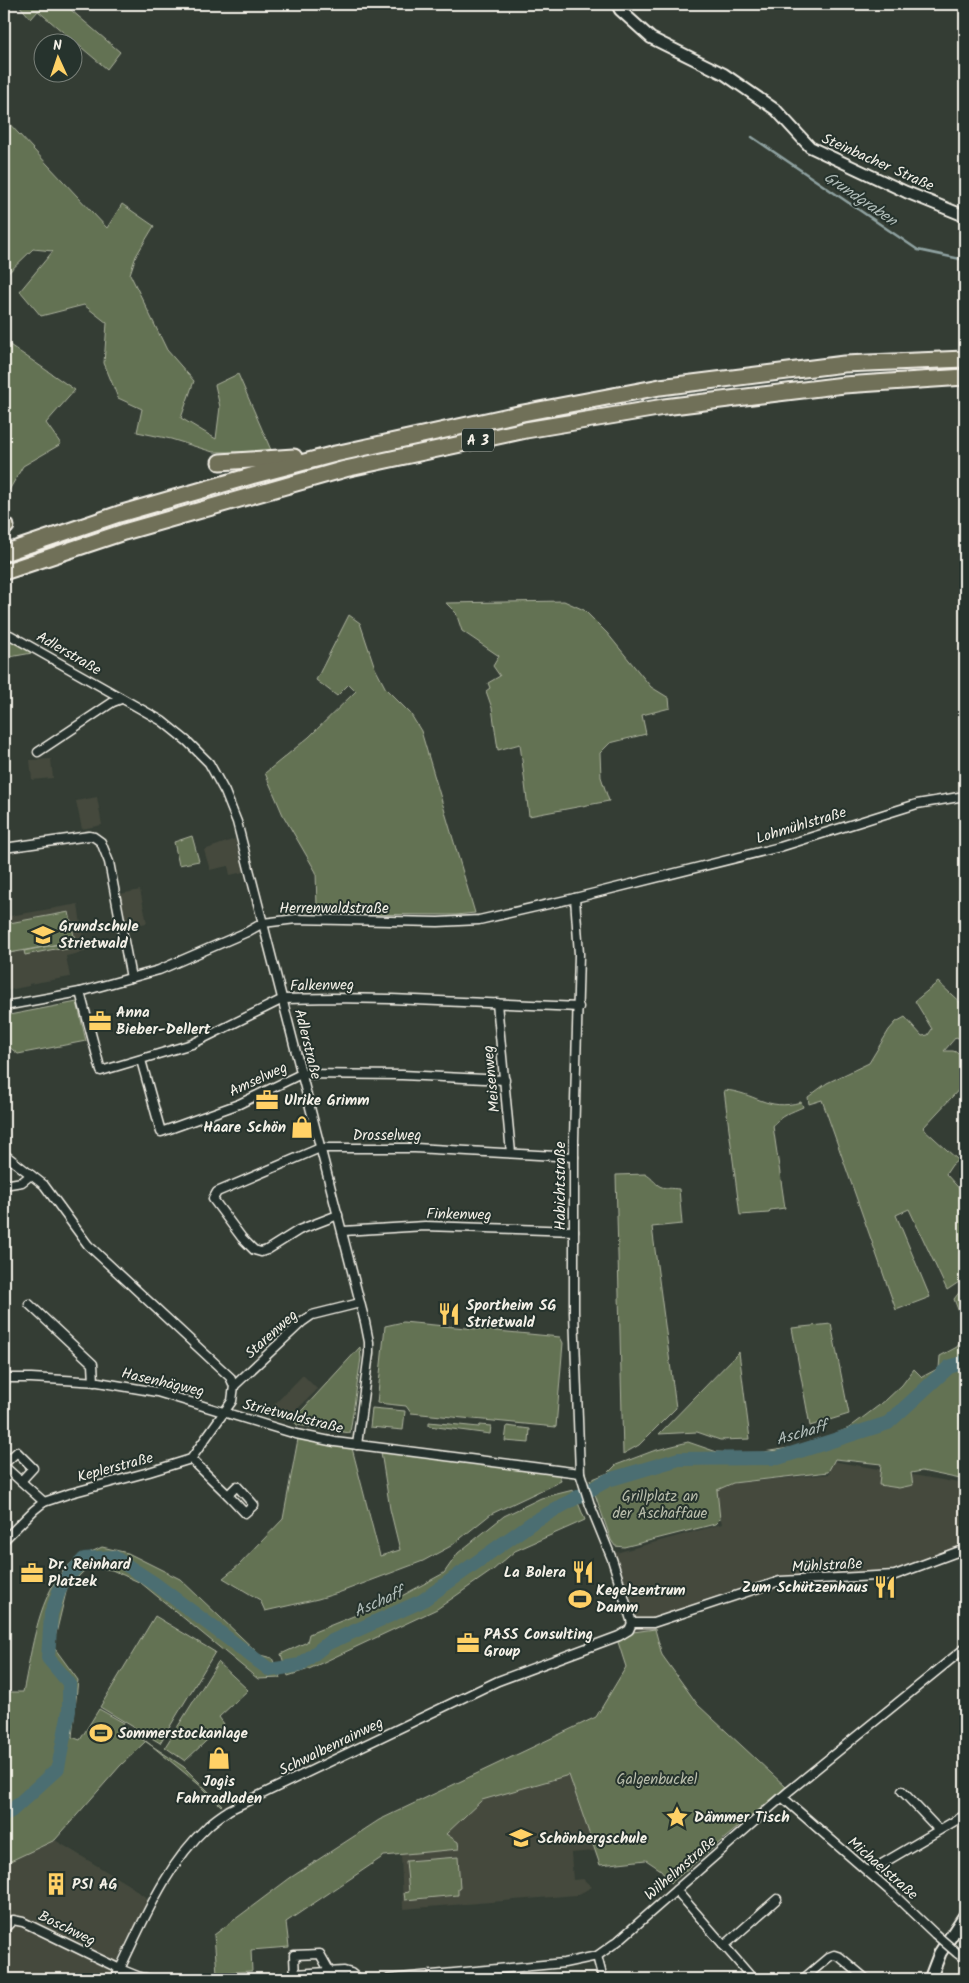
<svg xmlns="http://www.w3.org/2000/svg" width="969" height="1983" viewBox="0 0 969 1983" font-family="Kalam,sans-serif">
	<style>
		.built { fill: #44493d }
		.green { fill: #647253; stroke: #acb29e }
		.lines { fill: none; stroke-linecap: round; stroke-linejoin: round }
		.stream { stroke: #8fa2a1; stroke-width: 2.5 }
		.river { stroke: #4c6e72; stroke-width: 14 }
		.minor-casing { stroke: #f4f1e8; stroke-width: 11 }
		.tertiary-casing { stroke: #f4f1e8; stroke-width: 14 }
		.secondary-casing { stroke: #f4f1e8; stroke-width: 15 }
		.motorway-casing { stroke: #f4f1e8; stroke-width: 19 }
		.minor { stroke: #26332d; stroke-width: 8 }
		.tertiary { stroke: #26332d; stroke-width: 10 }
		.secondary { stroke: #26332d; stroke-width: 11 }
		.motorway { stroke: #706f59; stroke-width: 15 }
		.minor-bridge-casing { stroke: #f4f1e8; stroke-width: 11; stroke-linecap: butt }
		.minor-bridge { stroke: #26332d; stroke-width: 8 }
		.labels { text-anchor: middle; stroke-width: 4; stroke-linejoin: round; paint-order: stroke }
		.shield { fill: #26332d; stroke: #b6b8b0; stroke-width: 1 }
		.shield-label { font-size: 14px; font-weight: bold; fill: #f4f1e8 }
		.street-label { font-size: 15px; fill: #f4f1e8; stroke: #26332d }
		.poi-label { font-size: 15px; font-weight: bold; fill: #f4f1e8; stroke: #26332d; text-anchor: start }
		.park-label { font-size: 15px; fill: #babeac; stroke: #26332d }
		.water-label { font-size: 16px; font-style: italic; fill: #b1bdb9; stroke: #26332d }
	</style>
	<rect width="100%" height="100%" fill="#343d34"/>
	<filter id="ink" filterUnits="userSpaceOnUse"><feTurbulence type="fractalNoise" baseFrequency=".02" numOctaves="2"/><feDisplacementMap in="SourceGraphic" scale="10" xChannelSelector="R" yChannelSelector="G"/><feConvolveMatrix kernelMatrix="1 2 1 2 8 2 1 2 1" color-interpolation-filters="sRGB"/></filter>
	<g filter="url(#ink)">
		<g class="built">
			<polygon points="51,759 53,778 32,780 30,760"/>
			<polygon points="97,797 102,825 82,829 76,801"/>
			<polygon points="235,839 244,872 230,875 228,866 210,870 204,850"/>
			<polygon points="140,890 147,923 127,927 120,894"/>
			<polygon points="78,904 85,952 66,956 70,977 29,984 29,986 4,991 4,917"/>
			<polygon points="303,1375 317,1389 315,1392 285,1421 263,1416"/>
			<polygon points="832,1461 965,1484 965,1546 900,1577 790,1585 635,1634 612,1554 722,1524 714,1485 829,1474"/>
			<polygon points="569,1775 595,1851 571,1853 573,1880 583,1879 592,1887 577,1895 403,1909 401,1854 459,1849 445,1834 482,1800"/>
			<polygon points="55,1840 132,1887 148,1899 108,1979 4,1979 4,1864"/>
		</g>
		<g class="green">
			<polygon points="18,4 64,4 120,52 107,69 38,11 31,19"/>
			<polygon points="4,118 107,228 122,204 154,226 136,256 130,274 167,350 194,381 181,418 216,439 220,407 215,385 238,374 271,450 248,452 213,452 171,439 137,432 142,409 118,398 104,363 107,323 84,305 41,316 20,291 53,251 33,249 4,277"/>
			<polygon points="4,341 75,390 46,423 61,444 23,466 4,499"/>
			<polygon points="564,601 584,610 607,633 651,687 669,698 670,708 642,715 646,734 610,743 600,753 601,777 609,801 529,816 520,744 498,750 492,708 486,691 490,688 488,683 500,676 493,666 499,656 462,631 456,613 446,603"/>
			<polygon points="349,615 360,623 375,668 386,689 410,713 421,731 475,913 456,915 324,914 317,908 316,872 283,815 265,773 309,737 356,691 349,684 337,696 316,680"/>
			<polygon points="11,640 32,653 4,658 4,643"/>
			<polygon points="192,836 199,861 179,865 174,842"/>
			<polygon points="69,912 75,941 70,942 72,948 61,950 60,948 25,955 24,951 59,944 4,954 4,924"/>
			<polygon points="938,982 965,1007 965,1041 956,1037 944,1051 953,1051 965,1055 965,1083 923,1128 958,1160 952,1165 946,1174 965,1195 965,1278 947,1290 909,1209 896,1215 930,1297 896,1310 822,1100 809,1104 808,1097 827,1083 869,1063 889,1030 896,1022 905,1017 922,1036 928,1035 932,1029 915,1001"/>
			<polygon points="77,1002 86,1041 18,1054 4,1043 4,1016"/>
			<path d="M724 1090C755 1092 766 1112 801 1102L803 1107C792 1112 779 1116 773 1126L785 1208 770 1210 769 1213 740 1215Z"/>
			<path d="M645 1174C652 1178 653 1181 658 1185 663 1189 672 1188 679 1189L682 1224 652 1227 676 1408 639 1445 623 1454 616 1175Z"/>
			<polygon points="965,1285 965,1328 954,1299"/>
			<polygon points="403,1322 560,1337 563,1343 556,1427 411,1413 406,1406 377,1403 385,1326"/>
			<polygon points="831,1324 849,1414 810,1426 792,1328"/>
			<polygon points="965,1334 965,1480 922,1471 911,1473 913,1485 899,1488 879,1485 881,1464 835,1459 828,1472 733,1483 717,1490 720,1519 715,1524 624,1547 615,1546 611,1540 590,1480 608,1473 616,1465 653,1451 688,1442 717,1452 751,1454 808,1445 849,1428 886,1400 902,1385 914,1369 922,1377 939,1368 940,1356 957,1347"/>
			<polygon points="360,1347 361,1358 350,1433 297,1425 293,1420"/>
			<polygon points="739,1352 750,1439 720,1440 697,1432 659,1434"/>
			<polygon points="372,1408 405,1411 403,1430 370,1427"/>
			<polygon points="429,1422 479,1427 480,1425 491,1426 490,1434 429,1426"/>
			<polygon points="507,1426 530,1429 529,1443 505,1441"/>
			<polygon points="298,1439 352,1448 380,1556 400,1550 390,1509 381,1452 544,1471 559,1474 561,1481 491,1514 451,1546 423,1561 338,1593 318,1599 265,1611 260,1600 223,1578 239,1565 283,1519"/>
			<polygon points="573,1490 585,1520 515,1551 493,1570 437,1609 309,1669 288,1676 281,1654 307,1642 309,1634 398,1598 444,1573 458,1553 504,1516 541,1498"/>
			<path d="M102 1547 128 1553 180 1579 260 1655 272 1658 281 1678 258 1679 141 1583 112 1570 89 1566 67 1588 53 1646 78 1680 72 1737 80 1740 99 1709 124 1723 122 1726 184 1767 222 1805 221 1806 203 1788 146 1741 120 1766 55 1840 4 1864V1692H23C32 1651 38 1591 71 1563 79 1556 92 1552 102 1547Z"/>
			<polygon points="155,1616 215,1652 160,1743 100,1707"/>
			<polygon points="655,1629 662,1655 698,1705 786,1787 671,1883 661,1870 646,1860 600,1865 569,1775 482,1800 446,1834 458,1842 459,1849 384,1856 286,1922 289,1947 251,1950 252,1971 217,1973 214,1935 290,1878 379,1820 596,1717 626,1667 618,1642 633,1632"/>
			<polygon points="218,1662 248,1690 219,1717 224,1724 185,1761 165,1747"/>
			<polygon points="458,1857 460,1888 458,1889 458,1895 405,1900 404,1893 409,1892 406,1861"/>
		</g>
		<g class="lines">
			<g class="stream">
				<polyline points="752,137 918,250 965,260"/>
				<polyline points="964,1291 965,1290"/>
				<polyline points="961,1300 965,1310"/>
				<polyline points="965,1362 965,1361"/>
			</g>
			<polyline class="river" points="4,1815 11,1811 58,1768 69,1711 69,1683 48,1658 51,1614 62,1583 84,1559 114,1557 154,1583 270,1670 300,1665 328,1643 422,1601 533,1522 608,1480 679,1459 778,1458 888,1423 949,1367 965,1362"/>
			<defs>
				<g id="minor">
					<polyline points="4,639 10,635 162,721 188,742 209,763 225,792 237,822 365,1322 369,1342 369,1353 357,1445"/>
					<polyline points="38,752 113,702 121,699"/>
					<polyline points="4,848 89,836 94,837 101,842 109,862 131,978"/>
					<polyline points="575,898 579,954 574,1140 574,1312 580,1473 590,1505 612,1559 632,1623"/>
					<polyline points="80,992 101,1071 192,1044 283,999 332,998 391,999 579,1007"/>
					<polyline points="497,1003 511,1153"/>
					<polyline points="4,1006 80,992 159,970 247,932 263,923 296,919 438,922 479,920 575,898 780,847 917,804 965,796"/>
					<polyline points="141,1060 161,1132 239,1104 301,1074 402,1075 505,1080"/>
					<polyline points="4,1154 44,1185 88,1245 230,1377 234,1386 232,1401 191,1459 149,1472 71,1493 44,1502 34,1510 4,1540"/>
					<polyline points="4,1185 22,1182 31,1175"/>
					<polyline points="338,1215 299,1230 267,1250 261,1252 254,1250 242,1238 213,1199 217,1192 320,1148 415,1148 574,1157"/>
					<polyline points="343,1231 425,1226 574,1231"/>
					<polyline points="29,1304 93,1364 94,1382"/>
					<polyline points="4,1378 31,1378 98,1382 157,1392 296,1434 335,1442 580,1473"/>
					<polyline points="234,1386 302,1322 312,1315 360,1303"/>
					<polyline points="191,1459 228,1495"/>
					<polyline points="4,1464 17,1452 33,1468 21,1481"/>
					<polyline points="4,1466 44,1502"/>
					<polygon points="237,1486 254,1505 245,1513 228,1495"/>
					<polyline points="632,1623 653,1623 780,1581 895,1575 965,1549"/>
					<polyline points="902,1791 939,1830"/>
					<polyline points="782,1797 891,1892 935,1934"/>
					<polyline points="868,1872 965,1815"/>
					<polyline points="676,1890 753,1979"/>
					<polyline points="4,1929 13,1920 23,1922 120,1969 140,1977 150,1979"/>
					<polyline points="724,1946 777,1899"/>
					<polyline points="957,1953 965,1959"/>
					<polyline points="597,1956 603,1979"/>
					<polyline points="295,1974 344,1971 351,1973 358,1979"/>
					<path d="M115 1979C141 1927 164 1866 208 1826 214 1820 222 1815 229 1810L498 1681 619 1636 629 1630 632 1623"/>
					<polyline points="295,1979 294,1955 320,1954 330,1972"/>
					<polyline points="389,1979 564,1963 597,1956 618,1941 789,1791 965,1648"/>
					<polyline points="803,1979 829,1957 834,1955 840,1957 866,1979"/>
				</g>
				<polyline id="tertiary" points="617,4 620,10 651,38 724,74 776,110 810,147 906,192 965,216"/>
				<polyline id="secondary" points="930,1979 940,1953 965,1915"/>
				<g id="motorway">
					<polyline points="220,462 294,457"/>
					<polyline points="4,528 6,526"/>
					<polyline points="4,553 119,514 251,476 335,454 523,413 660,387 844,364 965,359"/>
					<polyline points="4,572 124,532 345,469 526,430 664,407 844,385 965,377"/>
				</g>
			</defs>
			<use href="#minor" class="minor-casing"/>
			<use href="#tertiary" class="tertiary-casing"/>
			<use href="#secondary" class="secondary-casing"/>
			<use href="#motorway" class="motorway-casing"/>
			<use href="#minor" class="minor"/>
			<use href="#tertiary" class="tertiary"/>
			<use href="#secondary" class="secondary"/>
			<use href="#motorway" class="motorway"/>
			<defs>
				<polyline id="minor-bridge" points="935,1934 957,1953"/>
			</defs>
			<use href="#minor-bridge" class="minor-bridge-casing"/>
			<use href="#minor-bridge" class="minor-bridge"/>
		</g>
	</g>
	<defs>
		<symbol id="school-bare" viewBox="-9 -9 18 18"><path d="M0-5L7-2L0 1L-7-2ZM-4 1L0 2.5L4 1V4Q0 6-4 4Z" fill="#ffd166" stroke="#26332d" stroke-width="2.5" paint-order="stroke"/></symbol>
		<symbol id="office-bare" viewBox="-9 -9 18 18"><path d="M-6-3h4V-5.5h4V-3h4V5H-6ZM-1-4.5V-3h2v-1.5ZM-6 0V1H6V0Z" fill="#ffd166" stroke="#26332d" stroke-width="2.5" paint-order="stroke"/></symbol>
		<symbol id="shop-bare" viewBox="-9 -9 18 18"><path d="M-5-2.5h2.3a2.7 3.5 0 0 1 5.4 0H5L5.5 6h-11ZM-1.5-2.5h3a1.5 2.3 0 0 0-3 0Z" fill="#ffd166" stroke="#26332d" stroke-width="2.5" paint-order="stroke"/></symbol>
		<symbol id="restaurant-bare" viewBox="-9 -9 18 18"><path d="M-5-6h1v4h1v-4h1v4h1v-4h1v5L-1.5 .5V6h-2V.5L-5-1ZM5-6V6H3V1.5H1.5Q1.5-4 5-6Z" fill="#ffd166" stroke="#26332d" stroke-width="2.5" paint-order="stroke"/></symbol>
		<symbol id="stadium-bare" viewBox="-9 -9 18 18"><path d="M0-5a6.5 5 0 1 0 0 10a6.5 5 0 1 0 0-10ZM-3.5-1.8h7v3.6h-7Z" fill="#ffd166" stroke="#26332d" stroke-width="2.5" paint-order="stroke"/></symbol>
		<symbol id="sight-bare" viewBox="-9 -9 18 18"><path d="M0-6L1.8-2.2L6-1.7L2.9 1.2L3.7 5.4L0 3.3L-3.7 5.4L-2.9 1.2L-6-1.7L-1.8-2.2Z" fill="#ffd166" stroke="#26332d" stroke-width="2.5" paint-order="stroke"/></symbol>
		<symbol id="building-bare" viewBox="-9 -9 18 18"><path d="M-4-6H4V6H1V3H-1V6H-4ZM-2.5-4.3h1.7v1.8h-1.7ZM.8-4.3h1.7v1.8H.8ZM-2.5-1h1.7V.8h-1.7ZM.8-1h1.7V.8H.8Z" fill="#ffd166" stroke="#26332d" stroke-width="2.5" paint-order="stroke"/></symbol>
	</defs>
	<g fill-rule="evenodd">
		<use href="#school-bare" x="27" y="919" width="32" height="32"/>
		<use href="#office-bare" x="84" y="1005" width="32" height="32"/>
		<use href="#office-bare" x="251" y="1084" width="32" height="32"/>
		<use href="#shop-bare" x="286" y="1111" width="32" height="32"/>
		<use href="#restaurant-bare" x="433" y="1298" width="32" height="32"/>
		<use href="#restaurant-bare" x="567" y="1556" width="32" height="32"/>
		<use href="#office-bare" x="16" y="1557" width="32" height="32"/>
		<use href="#restaurant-bare" x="869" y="1571" width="32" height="32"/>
		<use href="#stadium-bare" x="564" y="1583" width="32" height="32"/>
		<use href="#office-bare" x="452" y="1627" width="32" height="32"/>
		<use href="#stadium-bare" x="85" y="1717" width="32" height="32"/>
		<use href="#shop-bare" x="203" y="1742" width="32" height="32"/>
		<use href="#sight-bare" x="661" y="1801" width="32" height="32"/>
		<use href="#school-bare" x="505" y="1822" width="32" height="32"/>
		<use href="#building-bare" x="40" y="1868" width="32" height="32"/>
	</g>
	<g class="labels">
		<rect class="shield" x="462" y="428.5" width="32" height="23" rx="4"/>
		<g class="shield-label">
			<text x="478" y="445">A 3</text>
		</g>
		<g class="street-label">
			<text transform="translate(878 162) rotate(24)" y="5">Steinbacher Straße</text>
			<text transform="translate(69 653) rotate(30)" y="5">Adlerstraße</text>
			<text transform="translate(801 825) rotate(-17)" y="5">Lohmühlstraße</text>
			<text x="334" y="913">Herrenwaldstraße</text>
			<text transform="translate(322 985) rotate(-1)" y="5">Falkenweg</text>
			<text transform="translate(308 1044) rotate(76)" y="5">Adlerstraße</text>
			<text transform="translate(258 1079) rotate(-25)" y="5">Amselweg</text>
			<text transform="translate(491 1079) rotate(-96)" y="5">Meisenweg</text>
			<text x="387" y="1140">Drosselweg</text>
			<text transform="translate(560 1186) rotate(-90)" y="5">Habichtstraße</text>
			<text transform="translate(459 1214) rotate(1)" y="5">Finkenweg</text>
			<text transform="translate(271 1334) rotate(-42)" y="5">Starenweg</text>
			<text transform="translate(163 1382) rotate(13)" y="5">Hasenhägweg</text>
			<text transform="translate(293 1416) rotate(14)" y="5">Strietwaldstraße</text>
			<text transform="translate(115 1467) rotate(-15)" y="5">Keplerstraße</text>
			<text transform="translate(827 1565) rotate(-3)" y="5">Mühlstraße</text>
			<text transform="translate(331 1746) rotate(-26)" y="5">Schwalbenrainweg</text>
			<text transform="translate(680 1868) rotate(-41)" y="5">Wilhelmstraße</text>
			<text transform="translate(883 1868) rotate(41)" y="5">Michaelstraße</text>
			<text transform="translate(67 1928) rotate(26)" y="5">Boschweg</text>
		</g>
		<g class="poi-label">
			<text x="59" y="931">Grundschule<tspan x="59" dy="17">Strietwald</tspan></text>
			<text x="116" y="1017">Anna<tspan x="116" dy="17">Bieber-Dellert</tspan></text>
			<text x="284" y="1105">Ulrike Grimm</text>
			<text x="286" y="1132" text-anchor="end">Haare Schön</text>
			<text x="466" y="1310">Sportheim SG<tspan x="466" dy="17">Strietwald</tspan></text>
			<text x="48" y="1569">Dr. Reinhard<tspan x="48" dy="17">Platzek</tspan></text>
			<text x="566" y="1577" text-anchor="end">La Bolera</text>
			<text x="868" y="1592" text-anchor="end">Zum Schützenhaus</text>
			<text x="596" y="1595">Kegelzentrum<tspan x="596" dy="17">Damm</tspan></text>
			<text x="484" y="1639">PASS Consulting<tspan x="484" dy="17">Group</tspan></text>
			<text x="118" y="1738">Sommerstockanlage</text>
			<text x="219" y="1786" text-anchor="middle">Jogis<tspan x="219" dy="17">Fahrradladen</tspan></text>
			<text x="694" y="1822">Dämmer Tisch</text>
			<text x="538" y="1843">Schönbergschule</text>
			<text x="72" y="1889">PSI AG</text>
		</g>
		<g class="park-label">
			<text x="660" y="1501">Grillplatz an<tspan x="660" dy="17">der Aschaffaue</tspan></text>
			<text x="657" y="1784">Galgenbuckel</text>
		</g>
		<g class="water-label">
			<text transform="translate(861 198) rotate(34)" y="6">Grundgraben</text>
			<text transform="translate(801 1432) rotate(-16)" y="6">Aschaff</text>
			<text transform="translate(378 1601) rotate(-24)" y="6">Aschaff</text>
		</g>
	</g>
	<rect width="969" height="1983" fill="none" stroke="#26332d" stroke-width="20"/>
	<rect x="10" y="10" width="949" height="1963" fill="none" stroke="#f4f1e8" stroke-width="2" filter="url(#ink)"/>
	<g transform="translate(58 58) rotate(357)"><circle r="24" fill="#26332d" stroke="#787f78"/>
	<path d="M0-4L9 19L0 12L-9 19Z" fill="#ffd166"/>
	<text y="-8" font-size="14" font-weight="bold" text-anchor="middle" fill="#f4f1e8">N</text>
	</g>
</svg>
